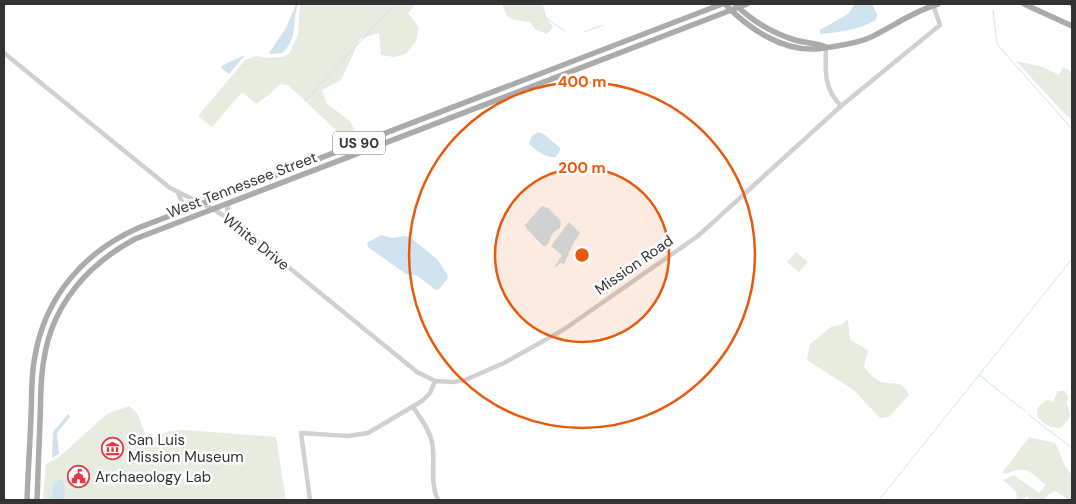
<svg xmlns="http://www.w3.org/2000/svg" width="1076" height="504" viewBox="0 0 1076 504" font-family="'DM Sans',sans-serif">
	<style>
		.green { fill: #e6ecdf }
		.water { fill: #cfe2ee }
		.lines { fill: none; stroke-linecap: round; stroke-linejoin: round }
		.stream { stroke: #cfe2ee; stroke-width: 1 }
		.minor { stroke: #d0d0d0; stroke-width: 4.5 }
		.major { stroke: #ababab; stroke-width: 5.5 }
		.rail { stroke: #888; stroke-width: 1; stroke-dasharray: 5 4; stroke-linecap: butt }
		.ring { fill: none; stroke: #e8590c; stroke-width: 2.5 }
		.labels { text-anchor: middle; stroke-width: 5; stroke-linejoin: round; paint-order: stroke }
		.shield { fill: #fff; stroke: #707070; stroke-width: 1 }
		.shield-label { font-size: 14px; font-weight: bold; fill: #333 }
		.street-label { font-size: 15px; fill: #333; stroke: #fff }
		.poi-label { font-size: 15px; fill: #333; stroke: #fff; text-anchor: start }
		.centre { fill: #e8590c; stroke: #fff; stroke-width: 2.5 }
		.ring-label { font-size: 15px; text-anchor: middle; font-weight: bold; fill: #e8590c; stroke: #fff; stroke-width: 5; stroke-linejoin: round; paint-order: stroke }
	</style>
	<rect width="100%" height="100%" fill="#fff"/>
	<g class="green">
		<polygon points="300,4 416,4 408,13 419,28 416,41 406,54 394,57 381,55 379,33 360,39 341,80 322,90 326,103 350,121 358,138 353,140 346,131 339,133 288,85 280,84 270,94 256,104 242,92 212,127 198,116 245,60 257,56 267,58 282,57 289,54 298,35"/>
		<polygon points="502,4 541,4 546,18 553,27 547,34 536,30 530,22 514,20 507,16"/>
		<polygon points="1016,61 1043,67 1059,75 1063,67 1072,72 1071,119 1065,114"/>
		<polygon points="796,252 808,262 799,272 787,262"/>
		<path d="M848 319 850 340 868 350 864 367C868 372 873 378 879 381 892 387 901 377 909 395L889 417 880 418 855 391 807 360 810 344 831 327 841 325Z"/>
		<path d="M1058 391H1065L1069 398 1066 402C1072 417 1072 416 1061 428 1046 430 1023 411 1048 400L1053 402Z"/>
		<polygon points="129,406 137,413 148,440 170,431 186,430 276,437 286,500 43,500 46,464 59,457 107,414"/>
		<path d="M1029 437 1055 443C1062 455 1062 465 1072 475V500H1069L1055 491 1048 495 1044 500H1031L1027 496 1022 500H1014L1017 497 1016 491 1003 480 1014 475 1039 493 1046 485C1038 478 1028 467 1017 470 1011 471 1008 475 1002 473Z"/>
	</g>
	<g class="water">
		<path d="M296 4H298C292 21 298 40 282 53L270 54 269 53 286 28Z"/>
		<path d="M854 4H872L877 14 876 20C858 30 840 32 820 34V30L848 14 853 7Z"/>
		<polygon points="245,55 229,74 221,68 223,65"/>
		<path d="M538 132 545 135 560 148V150C560 151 556 157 555 157 547 159 533 149 529 143L532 136Z"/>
		<path d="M542 206 548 208 561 221 560 228C547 235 553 241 545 246L542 245 527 229 525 225Z"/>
		<polygon points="569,222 580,233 574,242 564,264 561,263 556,267 555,266 562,255 551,246"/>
		<polygon points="381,235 391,238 405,236 411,238 437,259 447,274 448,278 439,289 436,290 416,275 406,274 368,247 367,243"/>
		<polygon points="68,414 70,417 57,433 59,454 52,458 53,432"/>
		<polygon points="59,479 63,480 65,493 63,500 52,500 53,485"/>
	</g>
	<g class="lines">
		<g class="stream">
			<polyline points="542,4 546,18 565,31"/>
			<polyline points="993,10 997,44 1072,129"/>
			<polyline points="584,32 603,25"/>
			<polyline points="305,101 395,4"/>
			<polyline points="979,375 1025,411"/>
			<polyline points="1029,415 1072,448"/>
			<polyline points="879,500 1072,259"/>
		</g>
		<g class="minor">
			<path d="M826 47C825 71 824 89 841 106"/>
			<polyline points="4,53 170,188 213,209 232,221 417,372 435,381 453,382 465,380 504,363 563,330 698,236 841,106 940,25 933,5"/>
			<polyline points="178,193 183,204 179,212"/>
			<polyline points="229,203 227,211 232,219"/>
			<path d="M413 407C420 418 429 428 432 442 436 462 429 481 438 500"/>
			<polyline points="310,500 301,433 348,436 368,433 422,401 430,393 435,381"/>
		</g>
		<g class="major">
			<path d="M725 4C748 28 781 51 816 49 821 49 826 47 831 47 844 45 857 43 869 38 892 27 914 11 938 4"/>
			<path d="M735 4C752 21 772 33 795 40 805 43 816 43 826 47"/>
			<polyline points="1024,4 1072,26"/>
			<path d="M27 500C28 472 30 444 31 416 32 396 31 375 35 356 45 297 84 252 138 228L722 4"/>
			<path d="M37 500C38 473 39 447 40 420 41 400 40 379 44 359 52 305 88 264 135 239L747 4"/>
		</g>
		<polyline class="rail" points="1069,4 1072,7"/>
	</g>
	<circle cx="582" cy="255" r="87" fill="#e8590c" fill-opacity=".12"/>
	<g class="ring">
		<circle cx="582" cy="255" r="87"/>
		<circle cx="582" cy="255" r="173"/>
	</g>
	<defs>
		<symbol id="museum-ring" viewBox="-11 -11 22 22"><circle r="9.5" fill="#fff" stroke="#e63946" stroke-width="1.5"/><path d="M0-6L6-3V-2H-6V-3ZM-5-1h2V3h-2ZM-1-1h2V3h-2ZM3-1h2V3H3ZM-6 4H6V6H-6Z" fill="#e63946"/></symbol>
		<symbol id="civic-ring" viewBox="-11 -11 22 22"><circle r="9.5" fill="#fff" stroke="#e63946" stroke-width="1.5"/><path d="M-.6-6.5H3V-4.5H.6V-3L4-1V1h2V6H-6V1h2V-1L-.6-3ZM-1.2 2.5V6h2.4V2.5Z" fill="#e63946"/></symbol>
	</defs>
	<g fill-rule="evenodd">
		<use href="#museum-ring" x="100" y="436" width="25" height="25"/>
		<use href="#civic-ring" x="66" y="464" width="25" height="25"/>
	</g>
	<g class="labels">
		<rect class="shield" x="333" y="131.5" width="52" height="23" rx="4"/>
		<g class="shield-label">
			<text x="359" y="148">US 90</text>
		</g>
		<g class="street-label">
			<text transform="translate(242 185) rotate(-21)" y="5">West Tennessee Street</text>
			<text transform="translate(256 242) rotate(39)" y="5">White Drive</text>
			<text transform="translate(634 265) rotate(-35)" y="5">Mission Road</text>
		</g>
		<g class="poi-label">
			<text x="128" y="445">San Luis<tspan x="128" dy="17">Mission Museum</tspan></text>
			<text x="95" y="482">Archaeology Lab</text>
		</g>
	</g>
	<circle cx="582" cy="255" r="8" class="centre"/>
	<g class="ring-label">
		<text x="582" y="87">400 m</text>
		<text x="582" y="173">200 m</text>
	</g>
	<rect width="1076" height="504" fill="none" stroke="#333333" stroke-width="10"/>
</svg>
